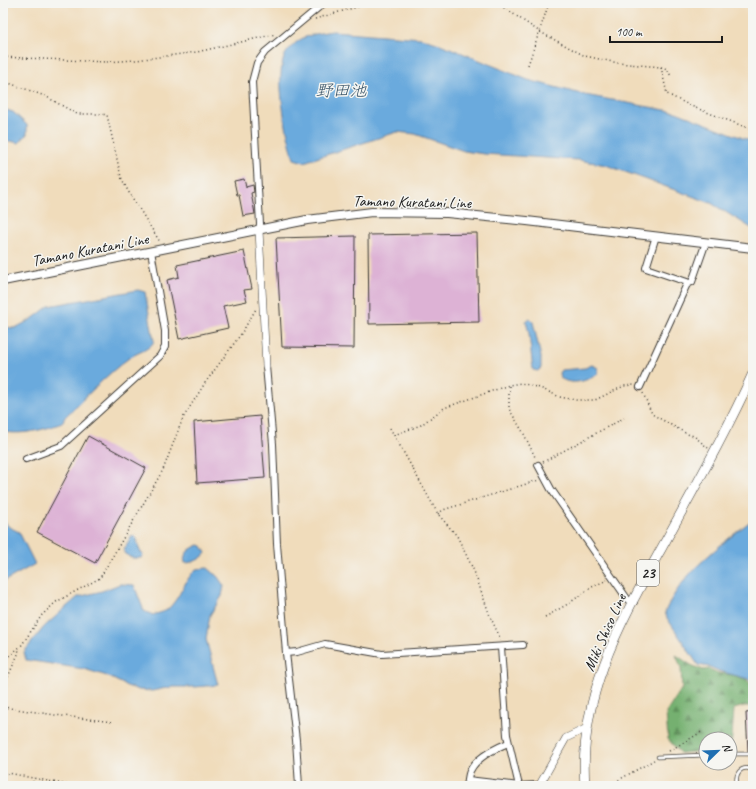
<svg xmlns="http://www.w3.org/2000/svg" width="756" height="789" viewBox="0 0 756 789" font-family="Caveat,'Klee One',sans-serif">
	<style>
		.forest { fill: url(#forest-firs); stroke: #486646 }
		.water { fill: #6aaadd; stroke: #43637c }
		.building { fill: #ddb2d5 }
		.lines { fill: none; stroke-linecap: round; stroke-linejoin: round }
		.service-casing { stroke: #3c3934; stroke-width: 4.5 }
		.minor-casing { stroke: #3c3934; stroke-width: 8 }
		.tertiary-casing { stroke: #3c3934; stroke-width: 8 }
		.secondary-casing { stroke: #3c3934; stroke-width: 10 }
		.primary-casing { stroke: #3c3934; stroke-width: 10 }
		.path { stroke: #3c3934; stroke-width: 1.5; stroke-dasharray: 1 3; stroke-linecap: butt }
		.service { stroke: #fff; stroke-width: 3 }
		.minor { stroke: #fff; stroke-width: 6 }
		.tertiary { stroke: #fff; stroke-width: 7 }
		.secondary { stroke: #fff; stroke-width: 8 }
		.primary { stroke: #fff; stroke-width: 9 }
		.labels { text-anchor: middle; stroke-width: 3; stroke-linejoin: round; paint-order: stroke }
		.shield { fill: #f6f6f2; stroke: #5d5d5c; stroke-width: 1 }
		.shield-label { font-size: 15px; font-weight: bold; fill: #1c1c1c }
		.street-label { font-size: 16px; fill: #1c1c1c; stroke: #f6f6f2 }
		.water-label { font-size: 17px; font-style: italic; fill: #3b5569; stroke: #f6f6f2 }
	</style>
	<defs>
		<pattern id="forest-firs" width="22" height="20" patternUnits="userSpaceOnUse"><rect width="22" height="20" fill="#74b06f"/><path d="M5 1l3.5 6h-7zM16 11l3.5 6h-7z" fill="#5e8e5a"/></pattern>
	</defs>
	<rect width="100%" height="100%" fill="#f6f6f2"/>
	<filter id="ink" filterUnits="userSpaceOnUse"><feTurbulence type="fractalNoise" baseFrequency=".025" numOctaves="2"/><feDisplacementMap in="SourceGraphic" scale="8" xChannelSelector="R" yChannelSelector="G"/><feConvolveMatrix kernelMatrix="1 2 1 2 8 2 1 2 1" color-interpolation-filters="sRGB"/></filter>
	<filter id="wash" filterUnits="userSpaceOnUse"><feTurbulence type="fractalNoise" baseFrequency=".012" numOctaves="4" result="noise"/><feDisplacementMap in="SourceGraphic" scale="16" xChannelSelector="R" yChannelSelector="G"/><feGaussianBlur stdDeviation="0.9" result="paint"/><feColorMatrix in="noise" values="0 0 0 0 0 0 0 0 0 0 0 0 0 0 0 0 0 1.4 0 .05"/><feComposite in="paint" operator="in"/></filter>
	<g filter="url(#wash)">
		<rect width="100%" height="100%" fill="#f0dcbb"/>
		<polygon class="forest" points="676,655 691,665 703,670 709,669 718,673 733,675 747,680 753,686 753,706 744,706 734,709 731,749 730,749 730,739 706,739 706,751 680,753 668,739 666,713 682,688 681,667"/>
		<g class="water">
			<path d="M333 31 421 38 440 44 528 80 585 95 676 112 753 142V229L711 203 606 165 579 160 484 154 464 151 415 134 397 132 304 162 294 159C287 134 274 79 285 55 287 51 294 44 298 41 308 34 321 33 333 31Z"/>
			<polygon points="3,109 13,112 27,125 27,134 19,143 10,141 3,143"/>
			<path d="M138 290 145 292 154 341C150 350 138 352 129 358 106 375 86 397 65 417L62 423C43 430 24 435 4 432L3 327 15 328 32 319 49 306Z"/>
			<polygon points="530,319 533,322 541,357 541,368 538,371 533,370 529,334 526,321"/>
			<path d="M592 365 598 368V374C587 381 572 386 560 378L559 373 561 370 585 368Z"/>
			<path d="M753 519V683L748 679 719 671 710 667 698 665 667 618 665 612C682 572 720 546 753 519Z"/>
			<polygon points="3,520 9,527 19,532 35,564 3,582"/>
			<polygon points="132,536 135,536 140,551 143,555 141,558 132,558 125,554 124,550"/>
			<path d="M199 545 202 546 206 553C202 559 192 563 185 563 182 553 191 548 199 545Z"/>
			<path d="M208 568 218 577 224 586 222 596 210 615 206 639 218 685 195 687H171L152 691 139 690 127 686 107 676 84 669 26 660 24 652 44 627 65 608 78 597 102 591 120 584 134 585 144 611 153 615C158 613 165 612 168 609 180 598 184 581 196 569Z"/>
		</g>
		<g id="blocks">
			<g class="building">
				<polygon points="244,179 246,187 253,185 254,192 251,193 255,214 243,216 239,195 237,195 234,181"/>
				<polygon points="477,233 479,322 369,324 368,235"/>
				<polygon points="355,236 354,348 282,347 276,238"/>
				<polygon points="244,251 252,289 244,290 247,301 223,306 228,328 179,339 167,280 179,277 177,265"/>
				<polygon points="260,416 265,478 197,483 194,422"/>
				<polygon points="88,436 146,468 95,563 37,532"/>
				<polygon points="753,712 753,750 748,751 746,713"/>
			</g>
		</g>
	</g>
	<g filter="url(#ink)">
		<use href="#blocks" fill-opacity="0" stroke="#3c3934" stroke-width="1"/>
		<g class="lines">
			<defs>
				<g id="service">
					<polyline points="730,754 753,754"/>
					<polyline points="658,757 706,755"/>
					<path d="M737 786C737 783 736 779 737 776 739 768 748 766 753 771"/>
					<polyline points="750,786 753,783"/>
				</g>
				<g id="minor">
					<polyline points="259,230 260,224 252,82 257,63 265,52 324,3"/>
					<polyline points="656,236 646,268 687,282 688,284"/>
					<polyline points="266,366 273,444 277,544 286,653 296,740 299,786"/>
					<polyline points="640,387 687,284 692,282 706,242"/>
					<polyline points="26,459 61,446 160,356 165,347 165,331 151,251"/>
					<polyline points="538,465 551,489 628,600 634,602"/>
					<polyline points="501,647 507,735 519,786"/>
					<polyline points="286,653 297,652 325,644 382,654 523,645"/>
					<polyline points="468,780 519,786 535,785 539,786"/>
					<path d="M467 786C468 781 468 775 470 771 476 758 496 748 508 743"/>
				</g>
				<g id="tertiary">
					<polyline points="259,230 266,366"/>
					<polyline points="539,786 566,738 587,728"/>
				</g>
				<polyline id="secondary" points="3,281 307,220 372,212 447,213 527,221 753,248"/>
				<path id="primary" d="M585 786C578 694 622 620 665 542 695 487 727 431 753 373"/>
			</defs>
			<use href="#service" class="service-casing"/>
			<use href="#minor" class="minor-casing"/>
			<use href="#tertiary" class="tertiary-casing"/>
			<use href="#secondary" class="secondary-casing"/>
			<use href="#primary" class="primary-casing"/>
			<g class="path">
				<polyline points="497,3 540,32 585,56 618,63 661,67 667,94 691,106 753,130"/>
				<polyline points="315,19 346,10 373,3"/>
				<polyline points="3,57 106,62 136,60 197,52 276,34"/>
				<polyline points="528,65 549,3"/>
				<polyline points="661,67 667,69 671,76"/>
				<polyline points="3,81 45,96 77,114 101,114 107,115 121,177 128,191 160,242"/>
				<polyline points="509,386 509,409 523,432 536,459"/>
				<polyline points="643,393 652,414 687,434 694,436 708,448"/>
				<polyline points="390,428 438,514 457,536 474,571 490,616 501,640"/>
				<polyline points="394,435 421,425 444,408 509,385 521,383 540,388 560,397 576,400 595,400 624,386 634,385"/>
				<polyline points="543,462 624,418"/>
				<polyline points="438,514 443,510 539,480"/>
				<polyline points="545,617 568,604 592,587 607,580"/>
				<polyline points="3,661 21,646 42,615 56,602 100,578 163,470 183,418 205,383 241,334 256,309"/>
				<polyline points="3,688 19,652 18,649"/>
				<polyline points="3,707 55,715 113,722"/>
				<polyline points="669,751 703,731"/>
				<polyline points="3,772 73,786"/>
				<polyline points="32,786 34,778"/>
				<polyline points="608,786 654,760"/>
			</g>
			<use href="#service" class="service"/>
			<use href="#minor" class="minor"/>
			<use href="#tertiary" class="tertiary"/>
			<use href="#secondary" class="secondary"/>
			<use href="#primary" class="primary"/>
		</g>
	</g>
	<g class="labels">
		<rect class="shield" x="637" y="560" width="22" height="26" rx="3"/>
		<g class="shield-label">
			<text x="648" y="578">23</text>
		</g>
		<g class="street-label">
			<text transform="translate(412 201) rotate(1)" y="6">Tamano Kuratani Line</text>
			<text transform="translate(90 249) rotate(-11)" y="6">Tamano Kuratani Line</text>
			<text transform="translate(604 632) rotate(-66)" y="6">Miki Shiso Line</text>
		</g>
		<g class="water-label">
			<text x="341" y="96">野田池</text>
		</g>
	</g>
	<rect width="756" height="789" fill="none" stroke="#f6f6f2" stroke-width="16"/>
	<g transform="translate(718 751) rotate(67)"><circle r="19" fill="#f6f6f2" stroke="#9f9f9c"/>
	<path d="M0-3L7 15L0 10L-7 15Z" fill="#1f6fb2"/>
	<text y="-6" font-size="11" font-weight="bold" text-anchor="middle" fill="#1c1c1c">N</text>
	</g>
	<path d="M610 36v6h112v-6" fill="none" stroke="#1c1c1c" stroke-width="2"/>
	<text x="616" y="36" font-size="12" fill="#1c1c1c" stroke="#f6f6f2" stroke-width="3" paint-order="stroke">100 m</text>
</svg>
